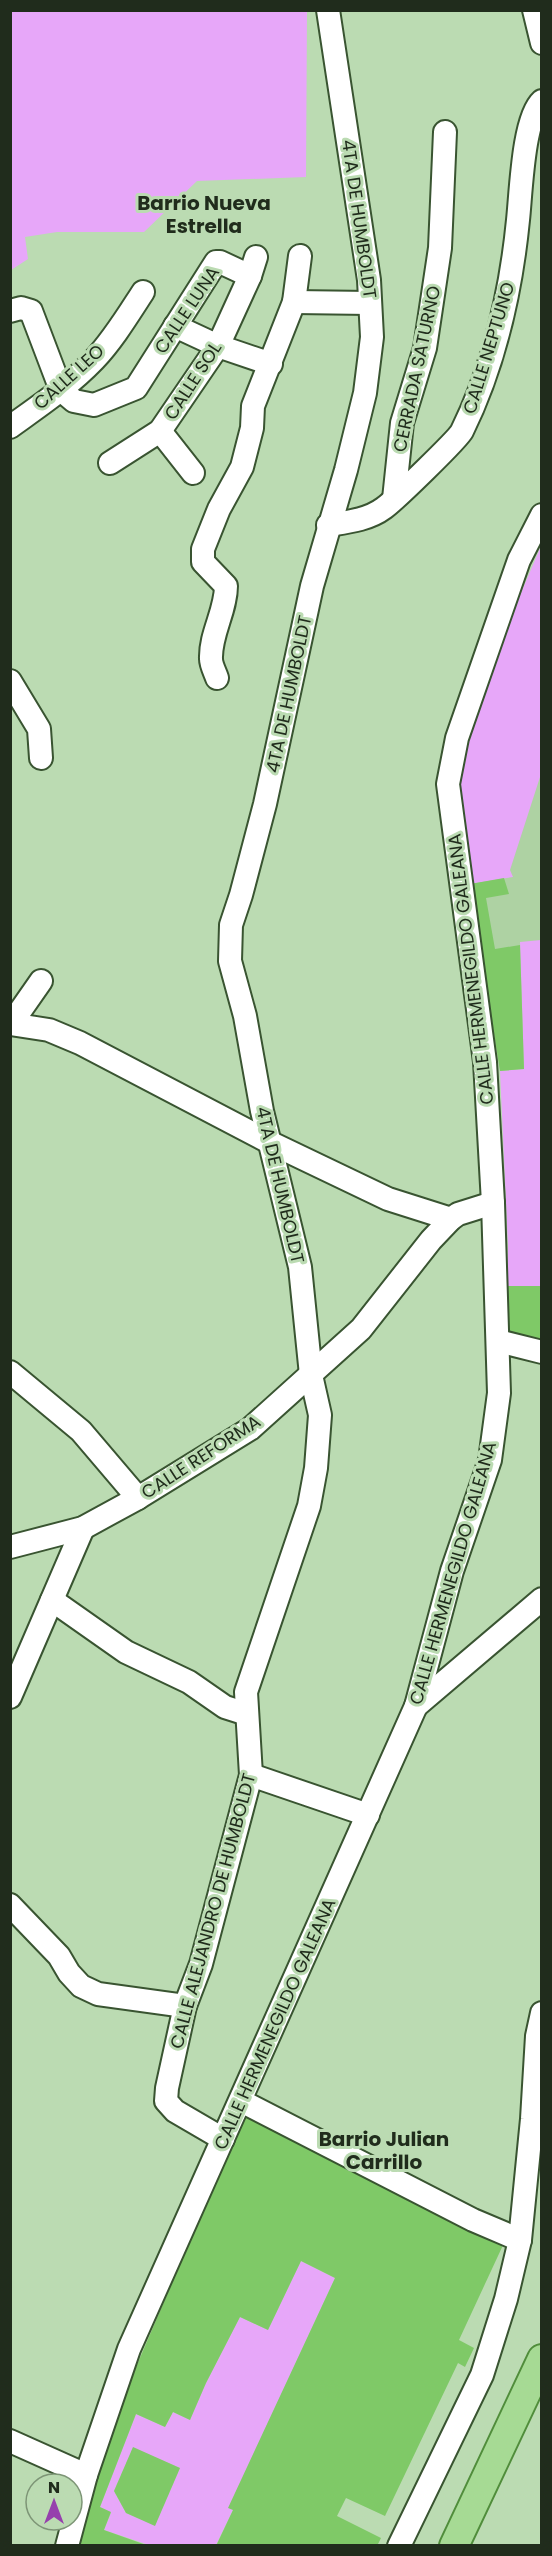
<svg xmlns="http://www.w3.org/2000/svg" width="552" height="2556" viewBox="0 0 552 2556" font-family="Poppins,sans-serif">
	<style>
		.built { fill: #aed2a3 }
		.green { fill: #e7a7f9; fill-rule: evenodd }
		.building { fill: #7fc967 }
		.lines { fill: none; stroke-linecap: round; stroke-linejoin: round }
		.minor-casing { stroke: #395431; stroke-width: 26 }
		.major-casing { stroke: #508d3b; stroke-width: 32 }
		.minor { stroke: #fff; stroke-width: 22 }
		.major { stroke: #a6da94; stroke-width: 28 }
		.labels { text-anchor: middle; stroke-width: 6; stroke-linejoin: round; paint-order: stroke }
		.street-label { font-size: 18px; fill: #202c1c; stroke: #bbdbb2 }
		.neighbourhood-label { font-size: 20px; font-weight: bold; fill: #202c1c; stroke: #bbdbb2 }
	</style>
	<rect width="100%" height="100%" fill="#bbdbb2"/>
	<polygon class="built" points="541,546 541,1231 523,1069 500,1071 470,884"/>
	<g class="green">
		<polygon points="11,10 307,11 306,177 197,181 144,232 57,232 25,237 28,259 11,270"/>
		<polygon points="541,546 541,774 510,870 513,877 470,884 458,780 475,711 509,621"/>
		<polygon points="541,940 541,1344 505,1335 508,1246 500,1071 524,1069 520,942"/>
		<path d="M301 2261 335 2278 229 2507 233 2510 216 2545H149L104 2530 111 2513 100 2507 136 2414 165 2427 173 2412 190 2420 206 2383 240 2317 268 2330ZM133 2448 180 2468 155 2525 126 2513 114 2491Z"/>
	</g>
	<g class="building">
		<polygon points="504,878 509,894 486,898 495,949 520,945 524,1069 500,1071 470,884"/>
		<polygon points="507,1286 542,1286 542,1344 505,1335"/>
		<polygon points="246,2110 504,2243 459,2340 474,2348 465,2367 458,2363 385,2516 346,2498 337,2516 381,2538 377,2546 216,2546 233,2510 228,2508 335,2278 301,2261 268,2330 240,2317 206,2383 190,2420 173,2412 165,2427 136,2414 100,2507 111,2512 104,2530 149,2546 78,2546 97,2475 119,2407"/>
		<polygon points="133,2447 180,2468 155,2526 126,2513 114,2491"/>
	</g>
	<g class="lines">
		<defs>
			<g id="minor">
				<polyline points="534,10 542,43"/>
				<polyline points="294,302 370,303"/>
				<polyline points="10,311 21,308 31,311 61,390 74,401 94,405 136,388 216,262 220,262 250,276"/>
				<polyline points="175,326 218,346 271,364"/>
				<path d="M10 427C39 406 69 386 94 360 113 340 128 315 143 292"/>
				<polyline points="160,431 193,473"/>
				<polyline points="110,463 160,431 218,346 250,276 256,257"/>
				<polyline points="394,499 402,423 425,348 440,248 445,132"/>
				<path d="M328 525C347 522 368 520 384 508 394 501 458 439 462 431 494 366 511 291 518 220 521 193 523 118 542 101"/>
				<path d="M217 678C215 672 211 665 211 659 210 634 226 611 226 586L203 562V549L219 509 242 467 252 428 253 406 294 302 300 256"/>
				<polyline points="10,681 39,729 41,758"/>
				<polyline points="10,1024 49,1030 80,1043 271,1143 388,1199 451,1219"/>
				<polyline points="11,1024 41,981"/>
				<polyline points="498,1341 542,1352"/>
				<polyline points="10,1372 81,1431 138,1498"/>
				<polyline points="10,1547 83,1528 138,1498 250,1429 361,1329 431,1240 451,1219 458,1214 493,1203"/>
				<polyline points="52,1600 126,1652 189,1682 225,1707 247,1714"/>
				<polyline points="10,1697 83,1528"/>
				<polyline points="416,1706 542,1599"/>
				<polyline points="251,1775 368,1815"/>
				<polyline points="10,1905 59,1956 69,1973 81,1986 98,1994 185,2006"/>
				<polyline points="241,2101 473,2220 520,2240"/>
				<polyline points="223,2139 175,2111 166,2101 167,2088 185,2006 201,1964 251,1775 246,1692 309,1506 316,1468 320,1415 311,1375 300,1267 262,1111 245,1016 230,961 231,925 241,895 265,804 312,586 346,470 365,393 372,337 369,280 328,10"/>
				<polyline points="10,2441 86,2475"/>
				<polyline points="67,2546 86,2475 129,2349 416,1706 452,1571 490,1460 499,1393 493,1203 485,1062 448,784 457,738 519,560 542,515"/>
				<polyline points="399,2546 482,2375 506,2299 520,2240 532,2119 537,2036 542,2013"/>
			</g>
			<polyline id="major" points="454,2546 542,2359"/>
		</defs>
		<use href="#minor" class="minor-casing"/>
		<use href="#major" class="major-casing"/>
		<use href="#minor" class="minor"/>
		<use href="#major" class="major"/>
	</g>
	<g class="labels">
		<g class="street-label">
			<text transform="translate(359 219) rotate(82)" y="6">4TA DE HUMBOLDT</text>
			<text transform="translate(187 310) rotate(-56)" y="6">CALLE LUNA</text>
			<text transform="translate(489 348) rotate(-73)" y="6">CALLE NEPTUNO</text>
			<text transform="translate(417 369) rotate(-78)" y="6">CERRADA SATURNO</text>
			<text transform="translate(69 377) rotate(-42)" y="6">CALLE LEO</text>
			<text transform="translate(193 381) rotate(-57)" y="6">CALLE SOL</text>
			<text transform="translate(289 694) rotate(-78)" y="6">4TA DE HUMBOLDT</text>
			<text transform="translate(471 969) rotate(-97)" y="6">CALLE HERMENEGILDO GALEANA</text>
			<text transform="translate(280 1185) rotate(77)" y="6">4TA DE HUMBOLDT</text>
			<text transform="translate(201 1457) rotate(-33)" y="6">CALLE REFORMA</text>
			<text transform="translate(453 1573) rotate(-74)" y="6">CALLE HERMENEGILDO GALEANA</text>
			<text transform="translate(213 1911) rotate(-75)" y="6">CALLE ALEJANDRO DE HUMBOLDT</text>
			<text transform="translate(275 2024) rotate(-66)" y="6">CALLE HERMENEGILDO GALEANA</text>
		</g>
		<g class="neighbourhood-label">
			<text x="204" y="210">Barrio Nueva<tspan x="204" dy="23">Estrella</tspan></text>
			<text x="384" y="2146">Barrio Julian<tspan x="384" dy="23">Carrillo</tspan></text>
		</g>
	</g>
	<rect width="552" height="2556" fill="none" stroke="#202c1c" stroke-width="24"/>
	<g transform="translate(54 2502)"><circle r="28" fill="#bbdbb2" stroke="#7d9576" stroke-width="1.5"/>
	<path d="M0-4.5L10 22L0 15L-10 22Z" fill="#9640ad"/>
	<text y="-9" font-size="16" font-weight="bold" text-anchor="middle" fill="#202c1c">N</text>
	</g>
</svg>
